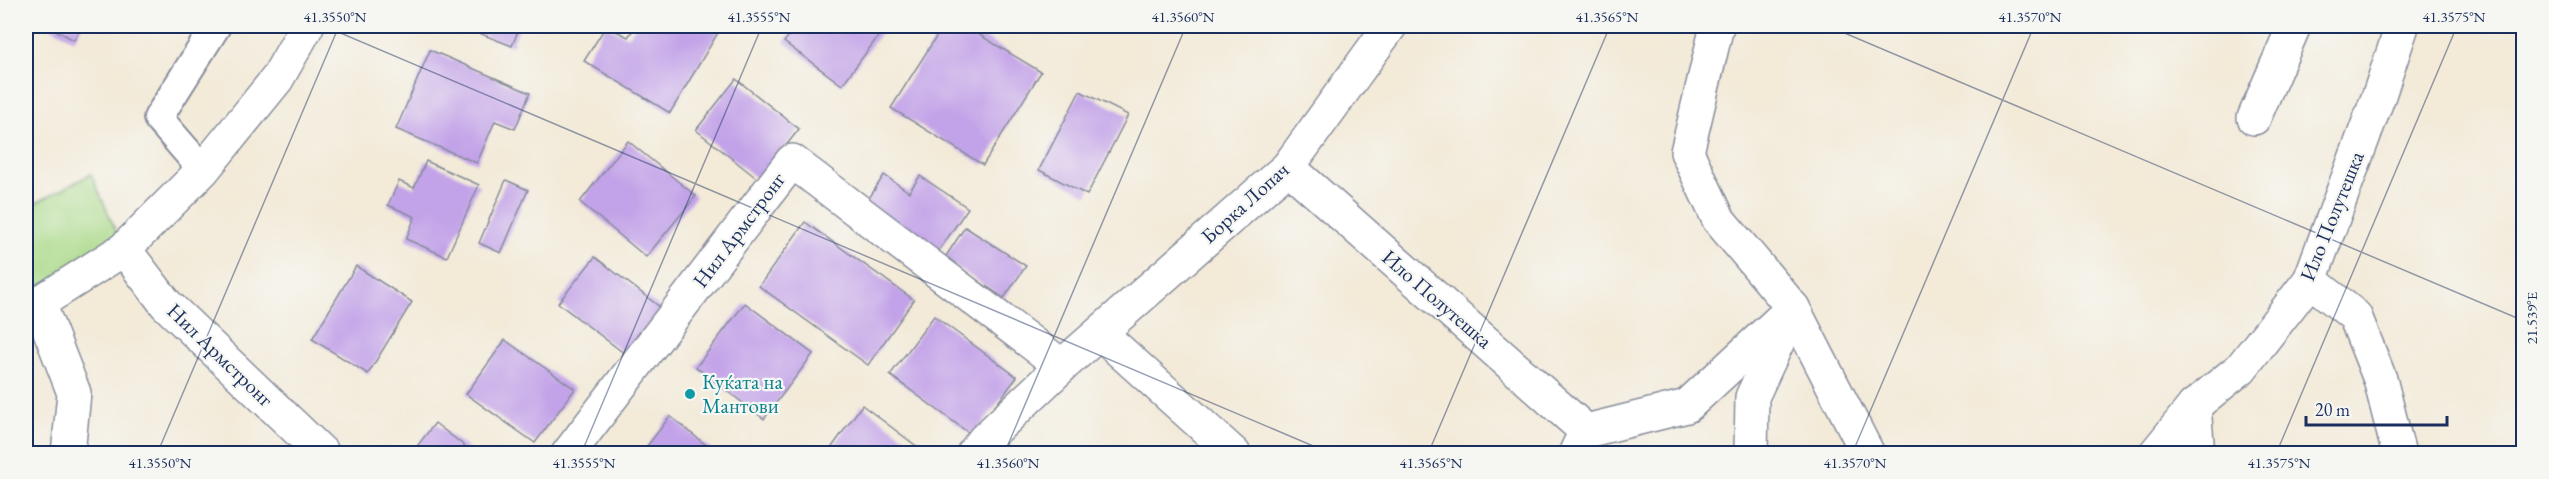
<svg xmlns="http://www.w3.org/2000/svg" width="2549" height="479" viewBox="0 0 2549 479" font-family="'EB Garamond',serif">
	<style>
		.green { fill: #a9d987; stroke: #628472; stroke-width: 1.5 }
		.building { fill: #c2a2e8 }
		.lines { fill: none; stroke-linecap: round; stroke-linejoin: round }
		.service-casing { stroke: #878c9b; stroke-width: 32 }
		.minor-casing { stroke: #878c9b; stroke-width: 36 }
		.tertiary-casing { stroke: #878c9b; stroke-width: 36 }
		.service { stroke: #fff; stroke-width: 28 }
		.minor { stroke: #fff; stroke-width: 33 }
		.tertiary { stroke: #fff; stroke-width: 33 }
		.ticks { fill: none; stroke: #1b2f5e; stroke-width: 1.5; stroke-opacity: 0.45 }
		.culture-dot { fill: #0f9aa8; stroke: #f6f6f2; stroke-width: 2 }
		.labels { text-anchor: middle; stroke-width: 4.5; stroke-linejoin: round; paint-order: stroke }
		.street-label { font-size: 21px; fill: #1b2f5e; stroke: #f6f6f2 }
		.culture-label { font-size: 21px; fill: #0d838f; stroke: #f6f6f2; text-anchor: start }
		.neatline { fill: none; stroke: #1b2f5e; stroke-width: 2 }
		.ticks-label { font-size: 15px; text-anchor: middle; fill: #1b2f5e }
	</style>
	<rect width="100%" height="100%" fill="#f6f6f2"/>
	<filter id="ink" filterUnits="userSpaceOnUse"><feTurbulence type="fractalNoise" baseFrequency=".0167" numOctaves="2"/><feDisplacementMap in="SourceGraphic" scale="12" xChannelSelector="R" yChannelSelector="G"/><feConvolveMatrix kernelMatrix="1 2 1 2 8 2 1 2 1" color-interpolation-filters="sRGB"/></filter>
	<filter id="wash" filterUnits="userSpaceOnUse"><feTurbulence type="fractalNoise" baseFrequency=".008" numOctaves="4" result="noise"/><feDisplacementMap in="SourceGraphic" scale="24" xChannelSelector="R" yChannelSelector="G"/><feGaussianBlur stdDeviation="1.35" result="paint"/><feColorMatrix in="noise" values="0 0 0 0 0 0 0 0 0 0 0 0 0 0 0 0 0 1.4 0 .05"/><feComposite in="paint" operator="in"/></filter>
	<g filter="url(#wash)">
		<rect width="100%" height="100%" fill="#f3ead8"/>
		<polygon class="green" points="91,174 124,249 26,308 26,208"/>
		<g id="blocks">
			<g class="building">
				<polygon points="48,26 82,26 74,40"/>
				<polygon points="461,26 520,26 512,46"/>
				<polygon points="606,26 628,37 636,26 722,26 670,113 584,61"/>
				<polygon points="796,26 886,26 842,85 784,42"/>
				<polygon points="943,26 965,26 1041,72 983,165 891,108"/>
				<polygon points="430,50 530,93 515,129 495,121 477,163 396,129"/>
				<polygon points="736,79 799,129 759,180 696,130"/>
				<polygon points="1080,91 1128,115 1087,195 1039,170"/>
				<polygon points="628,141 696,196 646,257 580,202"/>
				<polygon points="426,161 479,185 447,257 406,239 415,217 388,205 399,181 414,188"/>
				<polygon points="884,175 909,192 920,176 968,208 936,255 864,206"/>
				<polygon points="506,180 528,190 501,253 479,243"/>
				<polygon points="805,222 914,300 868,365 759,286"/>
				<polygon points="965,227 1026,266 1004,298 944,259"/>
				<polygon points="595,257 665,311 629,357 558,303"/>
				<polygon points="356,266 412,302 368,374 312,339"/>
				<polygon points="745,303 813,354 764,419 696,367"/>
				<polygon points="934,316 1017,377 973,436 890,375"/>
				<polygon points="505,340 575,389 535,443 466,394"/>
				<polygon points="862,405 927,454 827,454"/>
				<polygon points="670,416 717,454 641,454"/>
				<polygon points="435,423 475,454 411,454"/>
			</g>
		</g>
	</g>
	<g filter="url(#ink)">
		<use href="#blocks" fill-opacity="0" stroke="#878c9b" stroke-width="1.5"/>
		<g class="lines">
			<defs>
				<polyline id="service" points="203,170 158,118 216,26"/>
				<g id="minor">
					<polyline points="2254,118 2294,26"/>
					<polyline points="1288,167 1586,431"/>
					<polyline points="2310,280 2379,95 2402,26"/>
					<polyline points="39,303 74,393 68,454"/>
					<polyline points="1100,333 1234,454"/>
					<polyline points="568,454 792,161 1062,366"/>
					<polyline points="1575,454 1586,431 1687,406 1793,308"/>
					<polyline points="1751,454 1752,397 1787,322"/>
					<polyline points="2194,454 2197,443 2194,406"/>
				</g>
				<g id="tertiary">
					<polyline points="1717,26 1687,152 1719,220 1793,308 1868,454"/>
					<polyline points="124,249 166,304 323,454"/>
					<polyline points="26,308 39,303 124,249 203,170 277,79 307,26"/>
					<polyline points="973,454 984,440 1062,366 1288,167 1390,26"/>
					<polyline points="2155,454 2194,406 2241,368 2310,280 2355,316 2380,379 2399,454"/>
				</g>
			</defs>
			<use href="#service" class="service-casing"/>
			<use href="#minor" class="minor-casing"/>
			<use href="#tertiary" class="tertiary-casing"/>
			<use href="#service" class="service"/>
			<use href="#minor" class="minor"/>
			<use href="#tertiary" class="tertiary"/>
		</g>
	</g>
	<path class="ticks" d="M324 26 1332 454M1828 26 2524 321M157 454 339 26M581 454 762 26M1004 454 1186 26M1428 454 1610 26M1852 454 2034 26M2276 454 2457 26"/>
	<circle class="culture-dot" cx="690" cy="394" r="6"/>
	<g class="labels">
		<g class="street-label">
			<text transform="translate(1245 203) rotate(-42)" y="7">Борка Лопач</text>
			<text transform="translate(2332 216) rotate(-68)" y="7">Ило Полутешка</text>
			<text transform="translate(739 230) rotate(-53)" y="7">Нил Армстронг</text>
			<text transform="translate(1437 299) rotate(41)" y="7">Ило Полутешка</text>
			<text transform="translate(220 355) rotate(44)" y="7">Нил Армстронг</text>
		</g>
		<g class="culture-label">
			<text x="702" y="389">Куќата на<tspan x="702" dy="24">Мантови</tspan></text>
		</g>
	</g>
	<rect width="2549" height="479" fill="none" stroke="#f6f6f2" stroke-width="66"/>
	<path d="M2306 416v9h141v-9" fill="none" stroke="#1b2f5e" stroke-width="3"/>
	<text x="2315" y="416" font-size="18" fill="#1b2f5e" stroke="#f6f6f2" stroke-width="4.5" paint-order="stroke">20 m</text>
	<rect x="33" y="33" width="2483" height="413" class="neatline"/>
	<g class="ticks-label">
		<text x="335" y="22">41.3550°N</text>
		<text x="759" y="22">41.3555°N</text>
		<text x="1183" y="22">41.3560°N</text>
		<text x="1607" y="22">41.3565°N</text>
		<text x="2030" y="22">41.3570°N</text>
		<text x="2454" y="22">41.3575°N</text>
		<text transform="translate(2532 318) rotate(-90)" y="5">21.539°E</text>
		<text x="160" y="468">41.3550°N</text>
		<text x="584" y="468">41.3555°N</text>
		<text x="1008" y="468">41.3560°N</text>
		<text x="1431" y="468">41.3565°N</text>
		<text x="1855" y="468">41.3570°N</text>
		<text x="2279" y="468">41.3575°N</text>
	</g>
</svg>
